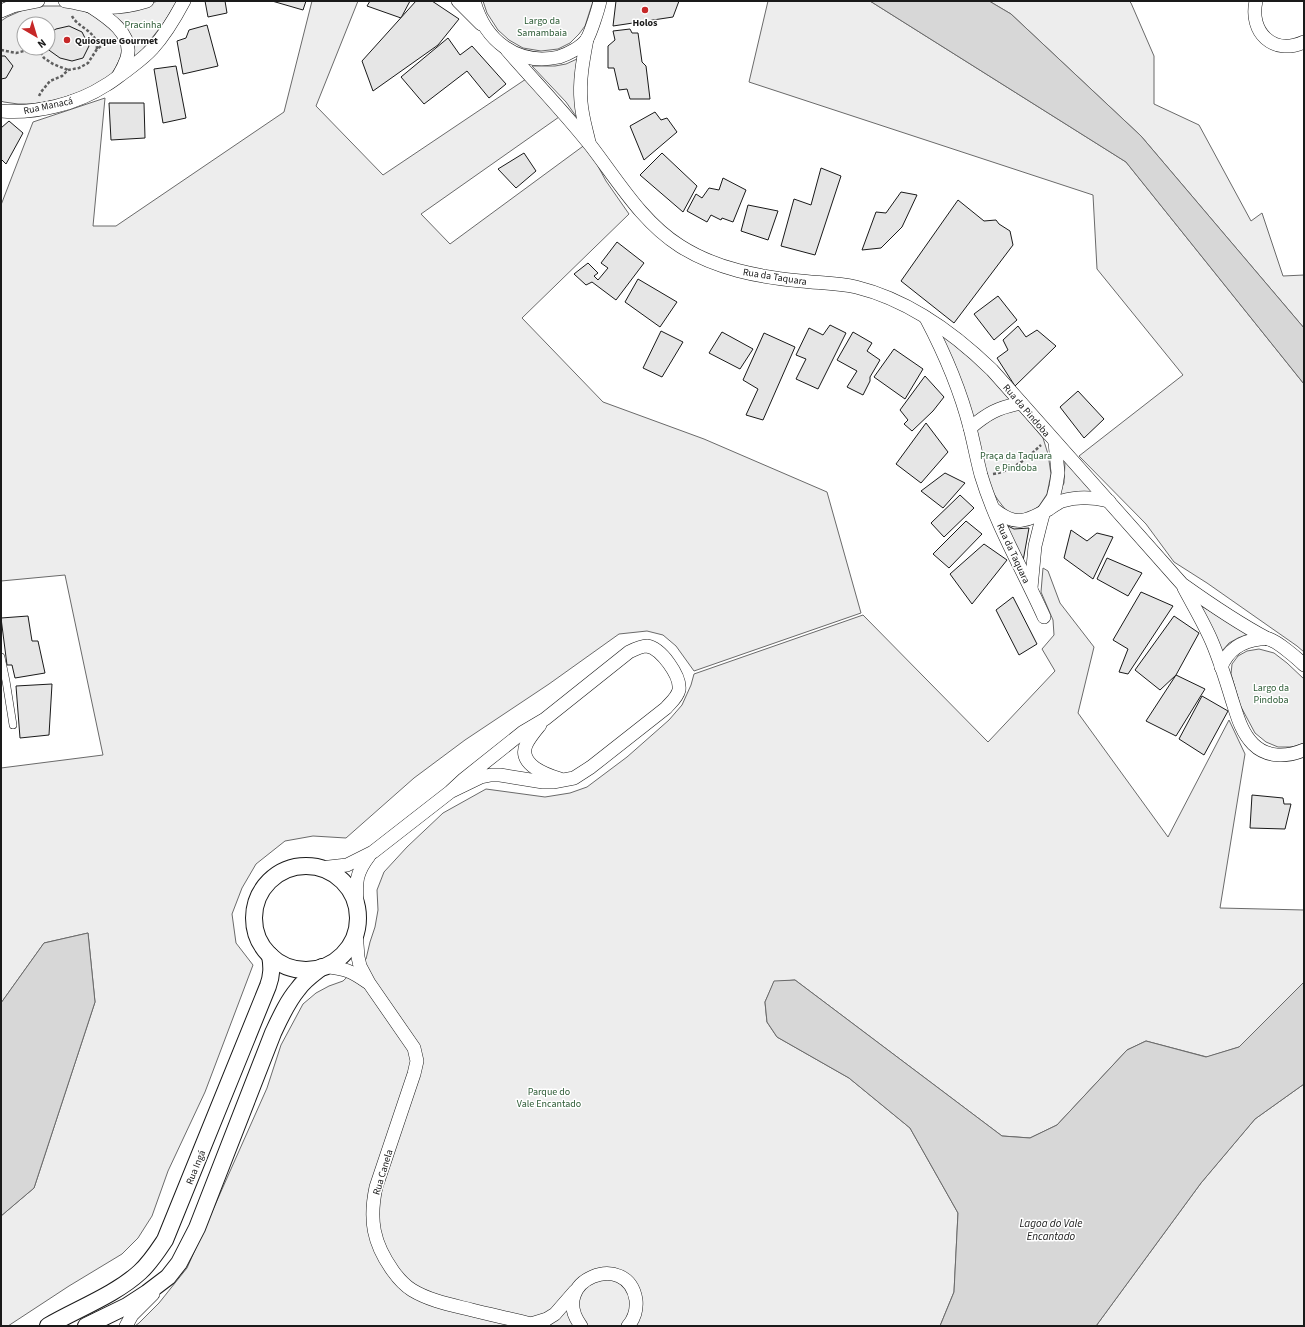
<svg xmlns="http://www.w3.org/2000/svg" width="1305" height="1327" viewBox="0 0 1305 1327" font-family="'Source Sans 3',sans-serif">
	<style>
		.built { fill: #ededed; stroke: #6a6a6a; fill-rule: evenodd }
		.water { fill: #d7d7d7; stroke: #6a6a6a }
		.building { fill: #e6e6e6; stroke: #1a1a1a }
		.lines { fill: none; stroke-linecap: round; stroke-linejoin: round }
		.service-casing { stroke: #1a1a1a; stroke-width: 8 }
		.minor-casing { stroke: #1a1a1a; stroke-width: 14 }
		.tertiary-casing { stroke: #1a1a1a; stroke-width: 18 }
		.path { stroke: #5f5f5f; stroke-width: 2.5; stroke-dasharray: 3 2; stroke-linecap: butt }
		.service { stroke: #fff; stroke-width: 7 }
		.minor { stroke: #fff; stroke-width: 13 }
		.tertiary { stroke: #fff; stroke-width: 16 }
		.poi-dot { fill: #c62828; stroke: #fff; stroke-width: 1.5 }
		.labels { text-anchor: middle; stroke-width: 3; stroke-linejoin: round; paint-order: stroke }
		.park-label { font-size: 10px; fill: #2b5a34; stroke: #fff }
		.poi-label { font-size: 10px; font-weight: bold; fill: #1a1a1a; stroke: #fff }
		.street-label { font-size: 10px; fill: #1a1a1a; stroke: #fff }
		.water-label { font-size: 11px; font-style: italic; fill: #1a1a1a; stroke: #fff }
	</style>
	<rect width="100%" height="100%" fill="#fff"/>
	<g class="built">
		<polygon points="158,1 177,1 163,24 135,59 133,41 109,13 145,5"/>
		<polygon points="312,1 358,1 316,106 383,175 526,79 559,117 421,214 450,244 586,144 606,181 629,214 522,318 603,402 704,439 827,492 861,613 694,671 676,646 663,635 647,631 619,634 549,684 465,740 414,778 346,838 313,836 285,841 256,864 242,888 232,914 236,943 253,965 205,1092 168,1171 152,1216 138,1238 122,1254 69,1286 8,1326 1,1326 1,1216 34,1188 95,1002 88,933 44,943 1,1003 1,768 103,755 65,575 1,581 1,205 33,122 105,98 93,226 116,226 284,112"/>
		<polygon points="483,1 593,1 585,26 579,34 570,43 558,49 541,51 523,48 509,40 498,30 487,13"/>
		<polygon points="768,1 870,1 1126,162 1304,384 1304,652 1297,646 1207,583 1174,562 1146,524 1079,456 1183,375 1097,269 1093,195 749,82"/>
		<polygon points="989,1 1129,1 1131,3 1154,56 1154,104 1199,125 1251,221 1262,213 1283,276 1304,275 1304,328 1141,136 1011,14"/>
		<path d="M41 6H61L77 8 91 14 104 21 119 38 122 47 121 56 116 67 110 76 98 85 80 92 56 100 32 104H18L4 102 1 101V21L7 17 23 10ZM24 24H48V48H24Z"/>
		<polygon points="577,59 575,83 578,119 566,102 532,66 555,66 566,64"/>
		<polygon points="938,331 984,370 1026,418 1043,438 1048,454 1051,474 1047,494 1039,506 1029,514 1013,515 1005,509 998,500 992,491"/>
		<polygon points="1065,461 1095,492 1056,499 1064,483"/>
		<polygon points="1043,568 1048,571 1060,603 1094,647 1078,713 1168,837 1229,720 1245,754 1220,908 1304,910 1304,982 1239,1047 1207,1057 1146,1041 1127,1050 1057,1125 1030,1138 1002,1136 795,980 774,982 765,1002 767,1022 777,1037 849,1078 910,1128 958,1213 954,1292 940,1326 135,1326 139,1323 159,1303 187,1268 267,1088 281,1045 303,1004 316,993 329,986 343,981 366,959 370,942 375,927 378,910 377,890 384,872 407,847 443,813 486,789 545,797 570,793 587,787 627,757 669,720 682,705 691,685 694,674 863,615 988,742 1055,671 1042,649 1054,635 1053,620 1041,592"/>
		<polygon points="1200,605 1248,634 1238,638 1229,643 1222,651"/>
		<polygon points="1259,649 1274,653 1287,663 1304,679 1304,743 1292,747 1278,747 1266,742 1255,733 1240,705 1231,674 1232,664 1238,656 1247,651"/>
		<polygon points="1304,1084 1304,1326 1096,1326 1201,1183 1255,1119"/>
	</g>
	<g class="water">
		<polygon points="870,1 989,1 1011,14 1141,136 1304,328 1304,384 1126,162"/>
		<polygon points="88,933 95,1002 34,1188 1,1216 1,1003 44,943"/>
		<polygon points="795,980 1002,1136 1030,1138 1057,1125 1127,1050 1146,1041 1206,1057 1239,1047 1304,982 1304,1084 1255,1119 1201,1183 1096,1326 940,1326 954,1292 958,1213 910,1128 849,1078 777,1037 767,1022 765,1002 774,981"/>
	</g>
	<g class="building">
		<polygon points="205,1 225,1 227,13 208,17"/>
		<polygon points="272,1 306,1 303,10"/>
		<polygon points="370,1 410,1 401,18 367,6"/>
		<polygon points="416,1 432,1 459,19 438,45 373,91 362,61"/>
		<polygon points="616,1 679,1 673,17 613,26"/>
		<polygon points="207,25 218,66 183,74 177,41 186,38 189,30"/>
		<polygon points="69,26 82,32 89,46 83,58 72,61 60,58 46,48 48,48 48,34 56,29"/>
		<polygon points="630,29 632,33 638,33 642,62 646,66 650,99 630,99 627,89 619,90 614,68 608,68 608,46 615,40 613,31"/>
		<polygon points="448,38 460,55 472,46 506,84 489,98 467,71 424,104 401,77"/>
		<polygon points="1,56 5,56 13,66 6,78 1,79"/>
		<polygon points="176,66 186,118 163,123 154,69"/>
		<polygon points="109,103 144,103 145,138 111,140"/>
		<polygon points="655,112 661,120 667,118 677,132 644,160 630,126"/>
		<polygon points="9,121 23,133 6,164 1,159 1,128"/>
		<polygon points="524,153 536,171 516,188 498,169"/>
		<polygon points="662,153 697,186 683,212 640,175"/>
		<polygon points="821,168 841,176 815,255 781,246 794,199 811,205"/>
		<polygon points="723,178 746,190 733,222 722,218 721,220 711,215 707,222 687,211 696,194 702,198 709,188 719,190"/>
		<polygon points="901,192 917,195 902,227 881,248 862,250 876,212 886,213"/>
		<polygon points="958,200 984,221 996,220 999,224 1010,231 1013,245 954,323 901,281"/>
		<polygon points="748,205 778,211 768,240 741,231"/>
		<polygon points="617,242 644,263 616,300 592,282 586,285 574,274 588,263 598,273 594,276 598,280 608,268 601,263"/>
		<polygon points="638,279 677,302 660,327 625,302"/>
		<polygon points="998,296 1017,320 994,340 974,314"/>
		<polygon points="830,325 846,333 818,389 796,379 806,359 796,355 809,328 823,335"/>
		<polygon points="1018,326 1026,337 1037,330 1056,346 1015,386 997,358 1008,350 1003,340"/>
		<polygon points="661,331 683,342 662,377 643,368"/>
		<polygon points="722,332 753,349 740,369 709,353"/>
		<polygon points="853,332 872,343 867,351 880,360 870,377 870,381 863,395 847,387 857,371 837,360"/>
		<polygon points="764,333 795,347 763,420 746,415 758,389 743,380"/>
		<polygon points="894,349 923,369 905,399 874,377"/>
		<polygon points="925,376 944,397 933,411 912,431 904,424 908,420 900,410"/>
		<polygon points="1078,391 1104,419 1084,438 1060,407"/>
		<polygon points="926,423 948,452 921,483 896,464"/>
		<polygon points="945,473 965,483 943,508 921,491"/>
		<polygon points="960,495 974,508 944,537 931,523"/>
		<polygon points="966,521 982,534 949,568 933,554"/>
		<polygon points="1006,525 1014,529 1029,528 1023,561"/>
		<polygon points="1071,530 1087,541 1097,533 1113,537 1093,579 1064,558"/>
		<polygon points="984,544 1007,560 972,604 950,574"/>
		<polygon points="1107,558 1142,573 1128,596 1097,579"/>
		<polygon points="1141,592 1173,606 1128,674 1119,672 1128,649 1113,640"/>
		<polygon points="1013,597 1037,644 1019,655 996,610"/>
		<polygon points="28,616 32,641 38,641 45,673 15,678 12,665 7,665 1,618"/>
		<polygon points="1174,616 1199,633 1176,675 1160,690 1135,670"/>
		<polygon points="1176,675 1205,689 1176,736 1146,721"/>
		<polygon points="52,684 49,735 20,738 16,686"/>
		<polygon points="1202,696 1228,711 1204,755 1179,739"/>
		<polygon points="1252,795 1283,798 1284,804 1291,804 1285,829 1250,828"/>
	</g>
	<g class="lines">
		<defs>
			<polyline id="service" points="1,657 6,681 13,725"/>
			<g id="minor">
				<path d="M65 1C73 2 81 4 90 6 109 9 128 7 147 1"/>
				<polyline points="458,1 481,24"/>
				<path d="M474 1C485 41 517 66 559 57 568 54 582 47 587 39 591 32 598 10 600 1"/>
				<path d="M1256 1C1249 32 1273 56 1304 42"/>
				<path d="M90 6C107 17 134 34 127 58 125 64 122 70 119 75"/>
				<polyline points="1,11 13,6 38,1"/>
				<path d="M587 39C583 60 579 81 581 102 582 116 586 129 589 142"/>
				<path d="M507 50C535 82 565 113 591 146 618 181 642 222 680 246 716 269 759 277 801 281 819 283 838 283 856 287 909 300 953 332 992 370L1182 584C1210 604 1238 623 1268 639"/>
				<path d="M1 111C36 114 77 104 106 85 113 81 120 75 126 71 135 64 145 57 152 49 165 35 175 18 184 1"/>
				<path d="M926 318C945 354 960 389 970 428 974 444 977 460 981 475 996 525 1023 570 1044 617"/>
				<path d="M970 428C988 413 997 408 1021 403"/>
				<path d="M995 510C1016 527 1027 521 1049 509 1053 506 1058 503 1062 501 1078 496 1093 497 1109 501"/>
				<polyline points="1031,588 1035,546 1040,526 1044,511 1053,498 1056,486 1058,473 1055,442"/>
				<path d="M1184 588C1193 605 1204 623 1212 642 1220 661 1226 680 1232 700 1237 715 1241 732 1253 744 1267 758 1287 757 1304 750"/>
				<path d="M1221 667C1228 650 1242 641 1260 639 1263 639 1266 638 1269 639 1278 642 1297 658 1304 665"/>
				<path d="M540 725C535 731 529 738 526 745 518 765 547 775 560 779"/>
				<path d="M320 868 347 865 373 852 450 792 464 779 523 732 545 719 629 652C635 649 641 646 647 646 661 648 681 676 679 690 677 698 671 702 666 708L591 767 574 778 553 782H543L500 775H491L481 777 450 792"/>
				<path d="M357 905C356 883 355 874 369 856"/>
				<path d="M356 931 358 957 360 966 369 983 414 1048 417 1061 414 1074 376 1187C369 1220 373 1243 393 1271 398 1278 404 1285 412 1290 430 1301 452 1305 472 1310 492 1315 512 1319 531 1324L535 1326"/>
				<path d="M324 966C345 969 350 970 367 982"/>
				<polyline points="531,1324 547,1319 555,1314 575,1291"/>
				<polyline points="126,1326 132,1315 153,1294"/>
				<path d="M581 1326C547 1280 628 1249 636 1300 637 1310 634 1319 628 1326"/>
			</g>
			<g id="tertiary">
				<circle cx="306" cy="918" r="52"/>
				<path d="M48 1326C77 1309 115 1295 140 1272 150 1263 157 1252 165 1240L268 986C272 975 272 967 270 955"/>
				<path d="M86 1326 127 1306 147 1293 168 1277 179 1263 197 1228 273 1033C280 1018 287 1002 298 989 304 980 313 974 322 967"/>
			</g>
		</defs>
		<use href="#service" class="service-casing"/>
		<use href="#minor" class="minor-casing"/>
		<use href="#tertiary" class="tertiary-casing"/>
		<g class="path">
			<path d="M72 16C77 26 90 29 95 39 96 42 97 46 97 49"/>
			<polyline points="38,48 44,58 53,64 68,70"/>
			<polyline points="1,50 16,53 24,51 32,51 38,48"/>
			<polyline points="39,96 41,92 50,81 62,76 68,70 79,68 88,63 97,49 105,43 111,41"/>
			<path d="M993 474C1013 471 1027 458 1041 445"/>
		</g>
		<use href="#service" class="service"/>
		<use href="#minor" class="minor"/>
		<use href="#tertiary" class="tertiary"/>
	</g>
	<g class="poi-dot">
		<circle cx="645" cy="10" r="4"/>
		<circle cx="67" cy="40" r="4"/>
	</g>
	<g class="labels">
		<g class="park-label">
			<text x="542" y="24">Largo da<tspan x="542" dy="12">Samambaia</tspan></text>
			<text x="143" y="28">Pracinha</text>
			<text x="1016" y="459">Praça da Taquara<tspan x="1016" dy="12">e Pindoba</tspan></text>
			<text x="1271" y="691">Largo da<tspan x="1271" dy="12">Pindoba</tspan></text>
			<text x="549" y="1095">Parque do<tspan x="549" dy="12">Vale Encantado</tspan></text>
		</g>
		<g class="poi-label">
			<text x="645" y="26">Holos</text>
			<text x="75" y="44" text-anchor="start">Quiosque Gourmet</text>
		</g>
		<g class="street-label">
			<text transform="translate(48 105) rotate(-12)" y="4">Rua Manacá</text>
			<text transform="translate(775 276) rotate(9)" y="4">Rua da Taquara</text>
			<text transform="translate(1027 410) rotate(49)" y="4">Rua da Pindoba</text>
			<text transform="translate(1014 553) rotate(65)" y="4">Rua da Taquara</text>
			<text transform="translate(195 1167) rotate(-68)" y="4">Rua Ingá</text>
			<text transform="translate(382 1172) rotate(-73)" y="4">Rua Canela</text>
		</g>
		<g class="water-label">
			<text x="1051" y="1227">Lagoa do Vale<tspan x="1051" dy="13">Encantado</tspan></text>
		</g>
	</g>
	<rect width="1305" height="1327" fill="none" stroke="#1a1a1a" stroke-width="4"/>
	<g transform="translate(36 36) rotate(142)"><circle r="19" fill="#ffffff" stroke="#a3a3a3"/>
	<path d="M0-3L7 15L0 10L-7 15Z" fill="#c62828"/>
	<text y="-6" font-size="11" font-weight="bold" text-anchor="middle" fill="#1a1a1a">N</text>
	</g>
</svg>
